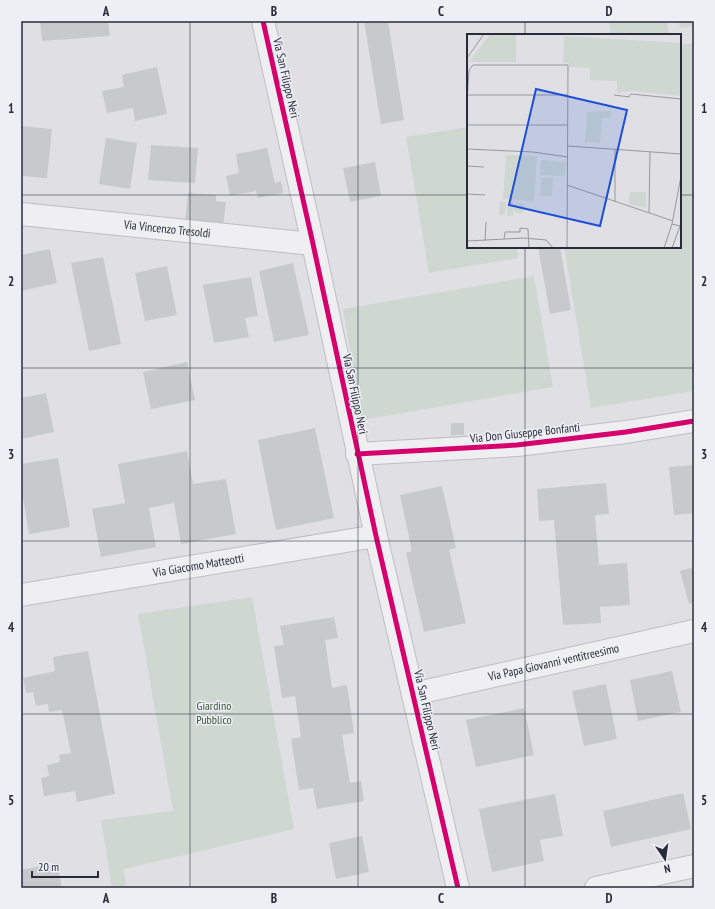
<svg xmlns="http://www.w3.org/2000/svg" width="715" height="909" viewBox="0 0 715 909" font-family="'PT Sans Narrow',sans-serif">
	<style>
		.green { fill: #ced7d0 }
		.building { fill: #c8c9cc }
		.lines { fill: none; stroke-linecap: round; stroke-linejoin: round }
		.street-casing { stroke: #bebec2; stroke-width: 24 }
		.street { stroke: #efeff2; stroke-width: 22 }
		.cycleway-casing { stroke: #edeff4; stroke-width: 8 }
		.cycleway { stroke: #d6006c; stroke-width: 5 }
		.grid { fill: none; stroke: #292b3b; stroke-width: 1; stroke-opacity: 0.55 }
		.labels { text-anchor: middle; stroke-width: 3; stroke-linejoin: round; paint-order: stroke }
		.street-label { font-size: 12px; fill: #292b3b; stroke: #edeff4 }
		.park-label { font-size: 12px; fill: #385639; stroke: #edeff4 }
		.inset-road { fill: none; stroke: #9798a0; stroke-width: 1 }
		.view { fill: #1d4ed8; fill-opacity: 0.15; stroke: #1d4ed8; stroke-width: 2 }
		.inset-edge { fill: none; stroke: #292b3b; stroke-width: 2 }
		.neatline { fill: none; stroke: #292b3b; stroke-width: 1.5 }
		.grid-label { font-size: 13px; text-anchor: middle; font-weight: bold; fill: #292b3b }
	</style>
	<rect width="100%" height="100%" fill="#e0e0e4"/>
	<g class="green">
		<polygon points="609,21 667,21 669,34 611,35"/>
		<polygon points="679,21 694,21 694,26 680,28"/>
		<polygon points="694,43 694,391 591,408 564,247 680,247 680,45"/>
		<polygon points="468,127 468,247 517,247 518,258 429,273 406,137"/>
		<polygon points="534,276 553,387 362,420 343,309"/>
		<polygon points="252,597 294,829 124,869 126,888 112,888 101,820 173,811 138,614"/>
	</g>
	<g class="building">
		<polygon points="40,21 108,21 110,36 42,41"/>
		<polygon points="364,21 388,21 404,120 381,124"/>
		<polygon points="157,67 167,114 135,121 133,108 107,113 102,91 124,87 122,75"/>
		<polygon points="21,126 52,129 47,178 21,176"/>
		<polygon points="106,138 137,143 130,189 99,184"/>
		<polygon points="151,145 198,148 195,183 148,180"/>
		<polygon points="267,148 275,183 281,181 283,193 258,198 256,191 230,196 226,176 239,173 236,154"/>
		<polygon points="375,162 381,196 350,202 343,168"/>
		<polygon points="188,193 216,195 216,201 226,202 223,226 185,222"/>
		<polygon points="538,247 560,247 571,310 550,314"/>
		<polygon points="50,249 57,283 21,291 21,255"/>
		<polygon points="103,257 121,344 89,351 71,263"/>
		<polygon points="293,263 309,335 274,342 259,271"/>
		<polygon points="167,266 177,315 145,321 135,273"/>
		<polygon points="251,277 258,316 245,318 249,337 214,343 203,285"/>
		<polygon points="187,362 195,400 151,409 143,372"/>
		<polygon points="46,393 54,432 21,439 21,398"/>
		<rect x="451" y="423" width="13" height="12"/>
		<polygon points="315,428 334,518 276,530 258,440"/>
		<polygon points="187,451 193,484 226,479 236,534 181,544 174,503 149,508 156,547 101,557 92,509 125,503 118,464"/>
		<polygon points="58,458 70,527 29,534 21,486 21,464"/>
		<polygon points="694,465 694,513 674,515 669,467"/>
		<polygon points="606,483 609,514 595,515 599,565 627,563 630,605 600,607 601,623 563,625 554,520 539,521 537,489"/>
		<polygon points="442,486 456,548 449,550 466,623 424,632 406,553 412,551 400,495"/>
		<polygon points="694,567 694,602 689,604 680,571"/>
		<polygon points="334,617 338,638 325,640 332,688 347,685 354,733 342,735 350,783 361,781 364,801 317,809 313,788 299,790 291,739 301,737 295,696 282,698 274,646 284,645 280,626"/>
		<polygon points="88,651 115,794 77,802 75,791 44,796 41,778 49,776 47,765 60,762 59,755 71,753 62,710 49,712 48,704 36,706 33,692 26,693 23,678 55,671 53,657"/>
		<polygon points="672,671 681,712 638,721 630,680"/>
		<polygon points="606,684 617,739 584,746 572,691"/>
		<polygon points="524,708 534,755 476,767 466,720"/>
		<polygon points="683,793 691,829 611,847 603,811"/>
		<polygon points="555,794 563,836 540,840 544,861 492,872 479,809"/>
		<polygon points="362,836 369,872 336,879 329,843"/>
		<polygon points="57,863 62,888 21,888 21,870"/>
	</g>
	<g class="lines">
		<defs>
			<g id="street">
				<polyline points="263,21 313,244 376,536 458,888"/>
				<path id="s1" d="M21 214 313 244"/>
				<polyline points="357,454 517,445 626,432 694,421"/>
				<path id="s2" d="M21 595 376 536"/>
				<path id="s3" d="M413 694 694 631"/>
				<polyline points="596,888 694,866"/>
			</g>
		</defs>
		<use href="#street" class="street-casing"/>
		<use href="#street" class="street"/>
		<defs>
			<g id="cycleway">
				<polyline points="263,21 313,244 376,536 458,888"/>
				<polyline points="357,454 517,445 626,432 694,421"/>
			</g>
		</defs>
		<use href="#cycleway" class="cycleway-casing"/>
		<use href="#cycleway" class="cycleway"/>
	</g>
	<path class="grid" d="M190 21V888M358 21V888M525 21V35M21 195H468M680 195H694M525 247V888M21 368H694M21 541H694M21 714H694"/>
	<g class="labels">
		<g class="street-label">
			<text transform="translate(286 78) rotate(77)" y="4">Via San Filippo Neri</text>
			<text dy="4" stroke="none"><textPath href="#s1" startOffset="147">Via Vincenzo Tresoldi</textPath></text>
			<text transform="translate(355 394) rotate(78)" y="4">Via San Filippo Neri</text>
			<text transform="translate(525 433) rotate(-6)" y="4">Via Don Giuseppe Bonfanti</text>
			<text dy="4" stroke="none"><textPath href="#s2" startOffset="180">Via Giacomo Matteotti</textPath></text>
			<text dy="4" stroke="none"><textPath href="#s3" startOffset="144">Via Papa Giovanni ventitreesimo</textPath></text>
			<text transform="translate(427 710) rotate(77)" y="4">Via San Filippo Neri</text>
		</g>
		<g class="park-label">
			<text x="214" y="710">Giardino<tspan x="214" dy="14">Pubblico</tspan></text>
		</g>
	</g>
	<g transform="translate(467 34)">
		<rect width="214" height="214" fill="#e0e0e4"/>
		<path d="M23 0H49V28H2ZM97 2 214 9V62L165 57 150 59V47L123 46V34L102 33V29H96ZM144 64V84H135L133 109 118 108 120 78 143 77ZM39 121 70 122 67 167 36 165ZM74 126 99 128 98 142 73 141ZM74 144H86L85 162H73ZM163 158H179V174L162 170ZM33 167 39 168 38 181H32ZM41 168H47L46 182H40ZM46.5 174a5.5 5.5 0 1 1 11 0a5.5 5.5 0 1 1-11 0Z" fill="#ced7d0"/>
		<path class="inset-road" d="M0 24 17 0M0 61H101M147 61 163 63M162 62 164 60 214 65M0 69 2 36 6 31H101L100 214M0 91H101M101 112 214 120M0 115 66 118 101 123M0 132 17 133M100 151 206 187M0 160 18 161M148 168V115M182 179 183 118M205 190 213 192 205 214M37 205 38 198H53V194L61 195 62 214M0 207 57 204 79 206 86 214M18 207 19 188M197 214 205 190 214 142"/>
		<path class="view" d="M69 55 160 76 133 192 42 171Z"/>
		<rect width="214" height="214" class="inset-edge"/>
	</g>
	<rect width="715" height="909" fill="none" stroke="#edeff4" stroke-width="44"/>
	<g transform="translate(665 859) rotate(167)" stroke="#edeff4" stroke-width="3" paint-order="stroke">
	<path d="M0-3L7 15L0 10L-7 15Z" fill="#292b3b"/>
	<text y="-6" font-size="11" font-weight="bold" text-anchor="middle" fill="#292b3b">N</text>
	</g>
	<path d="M32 871v6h66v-6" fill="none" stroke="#292b3b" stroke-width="2"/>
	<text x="38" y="871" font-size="12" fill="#292b3b" stroke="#edeff4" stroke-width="3" paint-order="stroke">20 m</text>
	<rect x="22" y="22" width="671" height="865" class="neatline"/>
	<g class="grid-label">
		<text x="106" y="16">A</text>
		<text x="274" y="16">B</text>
		<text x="441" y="16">C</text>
		<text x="609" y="16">D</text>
		<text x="11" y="113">1</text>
		<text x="704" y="113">1</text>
		<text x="11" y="286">2</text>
		<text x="704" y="286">2</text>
		<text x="11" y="459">3</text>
		<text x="704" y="459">3</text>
		<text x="11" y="632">4</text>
		<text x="704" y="632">4</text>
		<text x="11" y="805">5</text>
		<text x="704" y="805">5</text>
		<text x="106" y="903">A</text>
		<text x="274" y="903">B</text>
		<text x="441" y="903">C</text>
		<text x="609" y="903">D</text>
	</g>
</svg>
